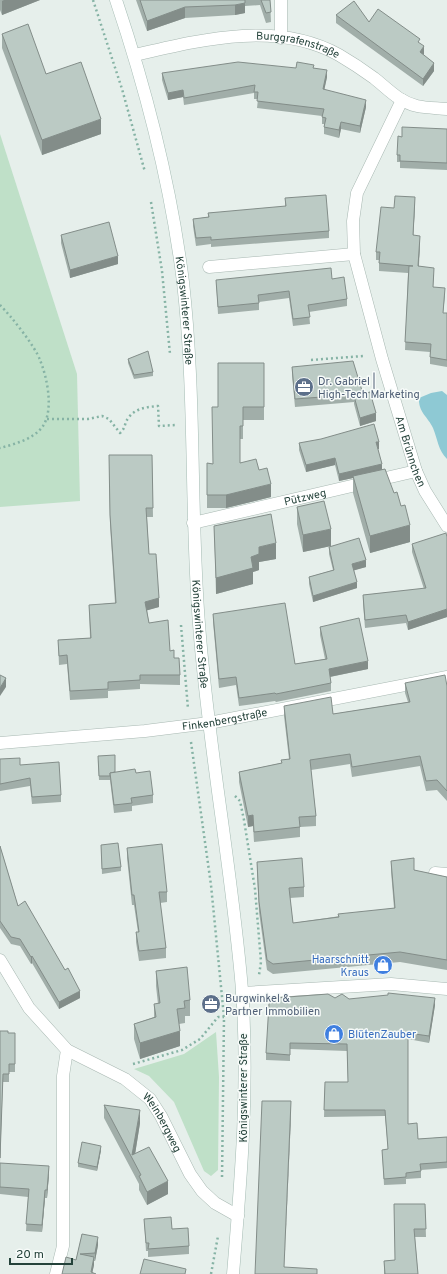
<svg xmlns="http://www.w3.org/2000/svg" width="447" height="1274" viewBox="0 0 447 1274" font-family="Overpass,sans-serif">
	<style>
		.green { fill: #bfe0c8 }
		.water { fill: #8ec9d4 }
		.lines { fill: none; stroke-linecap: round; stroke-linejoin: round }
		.service-casing { stroke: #a8b8b2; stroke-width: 13 }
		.minor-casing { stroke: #a8b8b2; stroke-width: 13 }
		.secondary-casing { stroke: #a4bbb3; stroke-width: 13 }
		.path { stroke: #86b3a5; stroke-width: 2.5; stroke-dasharray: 2 3; stroke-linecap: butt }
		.service { stroke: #fff; stroke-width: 12 }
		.minor { stroke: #fff; stroke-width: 12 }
		.secondary { stroke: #fff; stroke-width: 12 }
		.wall { fill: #a1aea9 }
		.shaded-wall { fill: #838d89 }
		.building { fill: #bbcac4; stroke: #838d89 }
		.labels { text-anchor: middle; stroke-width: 3; stroke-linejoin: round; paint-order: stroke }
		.street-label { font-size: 11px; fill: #24423a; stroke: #f7fbf9 }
		.service-label { font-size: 11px; fill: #4e5e75; stroke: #f7fbf9; text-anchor: start }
		.shop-label { font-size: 11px; fill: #366cbe; stroke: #f7fbf9; text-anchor: end }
	</style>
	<rect width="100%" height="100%" fill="#e6efeb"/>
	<g class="green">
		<polygon points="0,134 77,374 80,501 0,507"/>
		<polygon points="216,1032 219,1077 218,1170 211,1176 204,1171 174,1102 149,1076 134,1069 184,1054"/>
	</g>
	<path class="water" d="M442 391 447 395V459C438 450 438 440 433 428 428 417 418 412 419 398L431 393Z"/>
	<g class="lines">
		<defs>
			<g id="service">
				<polyline points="435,873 447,874"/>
				<polyline points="56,1274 63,1246 63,1076 67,1050"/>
			</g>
			<g id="minor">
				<polyline points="281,38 281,0"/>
				<path id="s1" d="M135 55C200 40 276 20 339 55 351 62 363 70 374 78 388 89 399 102 417 106 426 108 437 108 447 109"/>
				<path id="s2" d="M402 100 357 193 353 221 354 254 382 359 416 471 425 491 447 526"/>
				<polyline points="209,267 354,254"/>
				<path id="s3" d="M193 523 416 471"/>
				<path id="s4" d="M0 743 145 731 209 723 447 677"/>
				<path id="s5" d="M0 960 29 1008 67 1050 125 1079 150 1099 161 1116 190 1174 202 1191 215 1203 238 1216"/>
				<polyline points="242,993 391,984 447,989"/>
			</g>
			<g id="secondary">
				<path id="s6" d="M116 0C147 92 171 186 183 282 196 396 190 511 199 624 208 747 232 868 242 990 249 1085 241 1179 233 1274"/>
			</g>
		</defs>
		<use href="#service" class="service-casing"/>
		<use href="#minor" class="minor-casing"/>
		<use href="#secondary" class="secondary-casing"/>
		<g class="path">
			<polyline points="93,0 122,89 145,172"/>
			<polyline points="151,202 162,271 170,354"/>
			<path d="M0 305C11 316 35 346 40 360 47 377 54 409 43 426 34 439 15 444 0 448"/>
			<polyline points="311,360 364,356"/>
			<path d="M47 419H88L102 416 109 419 120 433C126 428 124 423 129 417 136 408 147 407 158 406L159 426 176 425"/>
			<polyline points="181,625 188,709"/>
			<polyline points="191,742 211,885 224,1017 222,1179"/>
			<polyline points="235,796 240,801 244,820 255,889 261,962 259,975"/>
			<polyline points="133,1064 182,1050 200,1039 218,1017 224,1017"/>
			<polyline points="211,1274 218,1236"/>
		</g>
		<use href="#service" class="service"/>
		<use href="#minor" class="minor"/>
		<use href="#secondary" class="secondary"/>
	</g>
	<g class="wall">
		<polygon points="0,0 40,0 2,15 0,10"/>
		<polygon points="136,0 270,0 271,22 266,23 260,5 245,6 245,13 235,15 185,18 147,31"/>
		<polygon points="336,15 369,22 420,44 424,54 423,55 434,71 423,86 336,23"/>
		<polygon points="2,34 46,74 101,134 42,155 2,48"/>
		<polygon points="314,68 327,77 324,90 366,107 360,133 341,129 339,138 324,134 324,124 322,124 322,116 257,108 258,99 254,99 254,93 184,105 183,97 168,100 162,80 162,73"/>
		<polygon points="447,129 447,170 400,168 400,162 397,162 397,155 402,137"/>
		<polygon points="285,198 329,231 329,238 211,247 211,244 196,246 193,226 193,219 208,217 208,213 285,207"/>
		<polygon points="415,205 413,235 420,243 419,266 434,275 433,287 445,296 443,313 447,313 447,367 430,364 430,352 405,350 408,273 379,271 379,260 376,260 376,252 394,208"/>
		<polygon points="61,235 118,264 70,278 61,243"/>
		<polygon points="332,279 347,299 347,306 309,312 310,324 293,326 289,298 259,302 259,310 218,314 216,280"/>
		<polygon points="128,359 153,372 153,376 134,379 128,363"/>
		<polygon points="264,363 264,420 243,420 243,439 240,439 240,463 259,470 271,497 226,508 207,508 207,463 213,464"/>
		<polygon points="292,367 363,394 376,421 360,426 354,404 354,402 295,407 292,375"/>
		<polygon points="299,443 379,449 378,449 382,470 410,542 370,553 353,493 353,478 339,481 335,465 306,472 299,450"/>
		<polygon points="109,455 152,455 153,517 147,517 149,554 159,607 147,610 149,623 170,651 174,658 180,675 180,685 140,684 140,689 108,691 108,698 70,700 67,664 59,665 58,640 90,638 89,605 115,603 110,524"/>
		<polygon points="297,507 331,546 303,552 297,524"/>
		<polygon points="214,526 276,559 259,562 259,570 253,572 253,584 216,594"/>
		<polygon points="412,544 447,617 408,630 406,623 365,628 363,603 363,595 424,589 412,552"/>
		<polygon points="329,547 366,567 354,570 357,588 313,602 309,584 309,577 333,570 329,554"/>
		<polygon points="213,614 295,664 325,659 320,635 320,627 368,669 330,677 331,683 331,691 276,702 275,701 239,706 236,685 219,688 213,622"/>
		<polygon points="405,683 447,686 447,801 437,790 426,791 420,766 352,777 350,764 311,770 316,816 316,826 300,827 300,837 254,842 253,826 248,827 239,782 239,772 281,763 289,759 284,716 284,706 333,714 408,702 405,693"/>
		<polygon points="0,759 20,765 61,795 61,802 32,804 30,786 0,791"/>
		<polygon points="98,760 115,772 136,773 153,795 153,803 132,806 132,811 114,813 110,780 99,780"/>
		<polygon points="101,845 121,867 121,871 102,874"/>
		<polygon points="0,846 18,906 80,998 59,1009 32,963 31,964 20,946 11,944 0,928"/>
		<polygon points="127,848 167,892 167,902 160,903 166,948 166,958 139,961 136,942 136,932 138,932 134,905 132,905 127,858"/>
		<polygon points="391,861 414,870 447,877 447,970 400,962 273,974 267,970 259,912 257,872 257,862 304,887 304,897 290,898 293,923 394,908 391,871"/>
		<polygon points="156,971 190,1000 190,1016 185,1016 185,1023 179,1024 180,1046 140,1059 134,1039 134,1024 154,1017 154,1004 158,1004 156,986"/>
		<polygon points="335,998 435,1005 429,1043 408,1039 408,1124 418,1139 447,1137 447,1168 421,1170 421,1178 406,1179 406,1184 384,1185 382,1150 388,1149 385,1116 324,1117 325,1082 348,1082 347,1051 290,1049 290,1061 266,1060 266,1053"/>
		<polygon points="0,1031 8,1033 15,1033 15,1072 9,1072 9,1082 3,1082 0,1163 49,1174 47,1198 45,1198 42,1232 26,1231 28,1197 0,1194"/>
		<polygon points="104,1105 140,1123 135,1154 168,1194 147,1205 139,1190 139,1184 104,1118"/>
		<polygon points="101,1150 97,1171 78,1167 78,1163"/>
		<polygon points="425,1204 426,1237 415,1237 418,1274 384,1274 384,1261 395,1260"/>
		<polygon points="144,1219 172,1229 189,1246 189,1254 148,1257 148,1251 146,1251"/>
		<polygon points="82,1234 98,1245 95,1261 94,1261 94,1265 92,1273 62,1274 76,1260"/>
	</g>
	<g class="shaded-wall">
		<polygon points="4,0 40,0 2,15 2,1"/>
		<polygon points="245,3 245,13 235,15 235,5"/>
		<polygon points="185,7 185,18 147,31 147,21"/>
		<polygon points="424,46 424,54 420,60 420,52"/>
		<polygon points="434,63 434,71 423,86 423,79"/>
		<polygon points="327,70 327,77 323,96 323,89"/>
		<polygon points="183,90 183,97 168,100 168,93"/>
		<polygon points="366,100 366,107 360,133 360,126"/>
		<polygon points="101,119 101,134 42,155 42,140"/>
		<polygon points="341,122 341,129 339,138 339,130"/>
		<polygon points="415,197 415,205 413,242 413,235"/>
		<polygon points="420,236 420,243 418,274 418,266"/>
		<polygon points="118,256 118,264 70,278 70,270"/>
		<polygon points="376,413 376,421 360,426 360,418"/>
		<rect x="376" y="442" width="3" height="7"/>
		<polygon points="335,458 335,465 306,472 306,465"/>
		<polygon points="382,464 382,471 353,476 353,478 339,481 339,474"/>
		<polygon points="271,484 271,497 226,508 226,495"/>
		<polygon points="410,525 410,542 370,553 370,536"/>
		<polygon points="331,529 331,546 303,552 303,535"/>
		<polygon points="276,543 276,559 259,562 259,570 253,572 253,584 216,594 216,578 259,547"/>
		<polygon points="366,560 366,567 352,571 352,564"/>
		<polygon points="357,582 357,588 313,602 313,596"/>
		<polygon points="159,598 159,607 145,611 145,602"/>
		<polygon points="447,609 447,617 408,630 408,622"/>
		<polygon points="368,661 368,669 329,677 329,669"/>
		<polygon points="6,678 6,687 0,696 0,688"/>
		<polygon points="253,815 253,826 248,827 248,816"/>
		<polygon points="32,956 32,963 31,964 31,957"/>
		<polygon points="80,991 80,998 59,1009 59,1002"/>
		<polygon points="435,998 435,1005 429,1043 429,1036"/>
		<polygon points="180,1031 180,1046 140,1059 140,1043"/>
		<polygon points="291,1101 291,1117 284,1274"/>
		<polygon points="140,1110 140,1123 134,1161 132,1155"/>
		<polygon points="101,1146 101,1150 97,1171 97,1167"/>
		<polygon points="49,1166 49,1174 47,1198 47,1190"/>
		<polygon points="168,1181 168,1194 147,1205 147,1192"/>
		<polygon points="45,1190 45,1198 42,1232 42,1225"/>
		<polygon points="98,1237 98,1245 95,1261 95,1253"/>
		<polygon points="94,1257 94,1265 92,1274 91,1274"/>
	</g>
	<g class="building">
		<polygon points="140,0 245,0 245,3 235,5 185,7 147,21"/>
		<polygon points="261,0 270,0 271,12 266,13"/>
		<polygon points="354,1 369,22 378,9 420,39 418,42 424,46 420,52 434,63 423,79 336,15"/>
		<polygon points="28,24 46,74 81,62 101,119 42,140 2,34"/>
		<polygon points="238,62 296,68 297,62 314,65 313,68 327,70 323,89 366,100 360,126 341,122 339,130 324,127 326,118 322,117 324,109 257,101 258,92 254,92 255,85 184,98 183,90 168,93 162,73"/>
		<polygon points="402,127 447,129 447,163 400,161 400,155 397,155 398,136 402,137"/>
		<polygon points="326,195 329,231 211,240 211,237 196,238 193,219 209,217 208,213 286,206 285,198"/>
		<polygon points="395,196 415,197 413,235 420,236 418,266 434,268 433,287 445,288 443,313 447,313 447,360 430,357 431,344 405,342 409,266 413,266 379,263 380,252 376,252 381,207 394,208"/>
		<polygon points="109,222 118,256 70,270 61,235"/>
		<polygon points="331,268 332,279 344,277 347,299 308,305 310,317 293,319 289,291 258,295 259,303 218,307 216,280"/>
		<polygon points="148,351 153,372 134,375 128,359"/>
		<polygon points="353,361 363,394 370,392 376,413 360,418 354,396 362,394 295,399 292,367"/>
		<polygon points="218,363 264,363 264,407 243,407 243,426 240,426 240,463 256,459 259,470 267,468 271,484 226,495 207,495 207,463 213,464 212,407 218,407"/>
		<polygon points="374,424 379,442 376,442 382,464 339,474 335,458 306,465 299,443 321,439"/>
		<polygon points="109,455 152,455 153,508 146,508 149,554 156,554 159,598 145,602 149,623 168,620 170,651 174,650 174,658 179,658 180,675 140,675 140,680 108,682 108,689 70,691 67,655 59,656 58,640 91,638 89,605 116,603 110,515"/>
		<polygon points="385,469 394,493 397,492 401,506 405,505 410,525 370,536 353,476"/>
		<polygon points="324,501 331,529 303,535 297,507"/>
		<polygon points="271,514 276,543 259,547 259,554 251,557 253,568 216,578 214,526"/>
		<polygon points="446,533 447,537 447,609 408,622 406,615 365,620 363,595 426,588 412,544"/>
		<polygon points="359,538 366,560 352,564 357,582 313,596 309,577 334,570 329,547"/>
		<polygon points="285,603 295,664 327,659 320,627 359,618 368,661 329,669 331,683 276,694 275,693 239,698 236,677 219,679 213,614"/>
		<polygon points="0,675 6,678 0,688"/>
		<polygon points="445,675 447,686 447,791 437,780 426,781 420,756 352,767 350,754 310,760 316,816 299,817 300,827 254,832 253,815 248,816 239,772 282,763 281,760 290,759 284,706 331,697 333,714 410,702 405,683"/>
		<polygon points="115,755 115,772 110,773 110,776 99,776 98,756"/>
		<polygon points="20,758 20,765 59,762 61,795 32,797 30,778 0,784 0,759"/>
		<polygon points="135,769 136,773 150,771 153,795 131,798 132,803 114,805 110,773"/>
		<polygon points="118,843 121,867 102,869 101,845"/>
		<polygon points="162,844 167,892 159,892 166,948 139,951 136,932 139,932 134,895 132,895 127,848"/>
		<polygon points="0,846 18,906 25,901 65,970 68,968 80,991 59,1002 32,956 31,957 20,939 11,937 0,921"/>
		<polygon points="302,858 304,887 289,888 293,923 339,917 338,914 395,908 391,861 414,858 414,870 447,877 447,960 400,952 273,964 267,960 259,902 257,862"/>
		<polygon points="187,967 190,1000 184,1001 185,1008 177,1009 180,1031 140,1043 134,1024 156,1017 154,1004 160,1003 156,971"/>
		<polygon points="388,993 435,998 429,1036 408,1033 408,1124 417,1123 418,1139 447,1137 447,1162 420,1164 421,1171 406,1173 406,1177 384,1179 382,1150 388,1149 385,1110 324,1110 325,1082 348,1082 347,1044 290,1043 290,1055 266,1053 269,1004 274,998 328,994 335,998 342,994 349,999 388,995"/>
		<polygon points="0,1031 8,1031 8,1033 15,1033 15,1064 9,1064 9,1074 3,1074 0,1158"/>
		<polygon points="262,1101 291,1101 284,1267 317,1269 317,1274 255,1274"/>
		<polygon points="104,1105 140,1110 132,1155 149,1147 168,1181 147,1192 139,1176 141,1175"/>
		<polygon points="82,1142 101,1146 97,1167 78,1163"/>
		<polygon points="0,1163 49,1166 47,1190 45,1190 42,1225 26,1224 29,1189 0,1187"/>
		<polygon points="394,1204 425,1204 426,1229 414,1229 418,1274 385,1274 384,1261 395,1260"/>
		<polygon points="171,1217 172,1229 188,1228 189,1246 148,1249 149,1243 146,1243 144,1219"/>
		<polygon points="82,1234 98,1237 95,1253 80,1254 94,1257 91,1272 96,1274 62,1274 66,1257 76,1260"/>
		<polygon points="144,1259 186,1269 185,1274 140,1274"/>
	</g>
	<defs>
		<symbol id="office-disc" viewBox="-11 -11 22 22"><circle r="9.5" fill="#5c6f8a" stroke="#f7fbf9"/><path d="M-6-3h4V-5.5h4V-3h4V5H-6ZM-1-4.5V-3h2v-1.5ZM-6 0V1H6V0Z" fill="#fff"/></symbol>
		<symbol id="shop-disc" viewBox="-11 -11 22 22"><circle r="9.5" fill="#3f7fe0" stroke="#f7fbf9"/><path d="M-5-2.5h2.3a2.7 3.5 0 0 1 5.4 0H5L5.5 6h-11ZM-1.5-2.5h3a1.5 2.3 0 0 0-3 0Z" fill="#fff"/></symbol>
	</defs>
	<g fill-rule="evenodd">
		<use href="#office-disc" x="293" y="376" width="22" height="22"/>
		<use href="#shop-disc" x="372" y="954" width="22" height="22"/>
		<use href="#office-disc" x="200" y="993" width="22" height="22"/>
		<use href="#shop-disc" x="323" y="1023" width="22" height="22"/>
	</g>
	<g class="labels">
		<g class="street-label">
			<text dy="4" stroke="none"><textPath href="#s1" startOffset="166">Burggrafenstraße</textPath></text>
			<text dy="4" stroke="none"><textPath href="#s6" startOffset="319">Königswinterer Straße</textPath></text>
			<text dy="4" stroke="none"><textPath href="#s2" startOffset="370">Am Brünnchen</textPath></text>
			<text dy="4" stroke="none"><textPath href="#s3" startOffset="115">Pützweg</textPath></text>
			<text dy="4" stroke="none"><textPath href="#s6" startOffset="643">Königswinterer Straße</textPath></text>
			<text dy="4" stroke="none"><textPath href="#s4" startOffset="226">Finkenbergstraße</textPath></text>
			<text transform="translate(243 1088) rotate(-90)" y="4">Königswinterer Straße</text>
			<text dy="4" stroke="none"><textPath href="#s5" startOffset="236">Weinbergweg</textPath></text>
		</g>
		<g class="service-label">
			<text x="318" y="385">Dr. Gabriel |<tspan x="318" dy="13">High-Tech Marketing</tspan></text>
			<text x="225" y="1002">Burgwinkel &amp;<tspan x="225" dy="13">Partner Immobilien</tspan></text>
		</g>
		<g class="shop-label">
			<text x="369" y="963">Haarschnitt<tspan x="369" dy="13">Kraus</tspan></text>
			<text x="348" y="1038" text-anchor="start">BlütenZauber</text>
		</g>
	</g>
	<path d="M10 1258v6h62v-6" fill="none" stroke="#24423a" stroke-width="2"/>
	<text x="16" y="1258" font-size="12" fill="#24423a" stroke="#f7fbf9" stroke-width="3" paint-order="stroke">20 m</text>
</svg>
